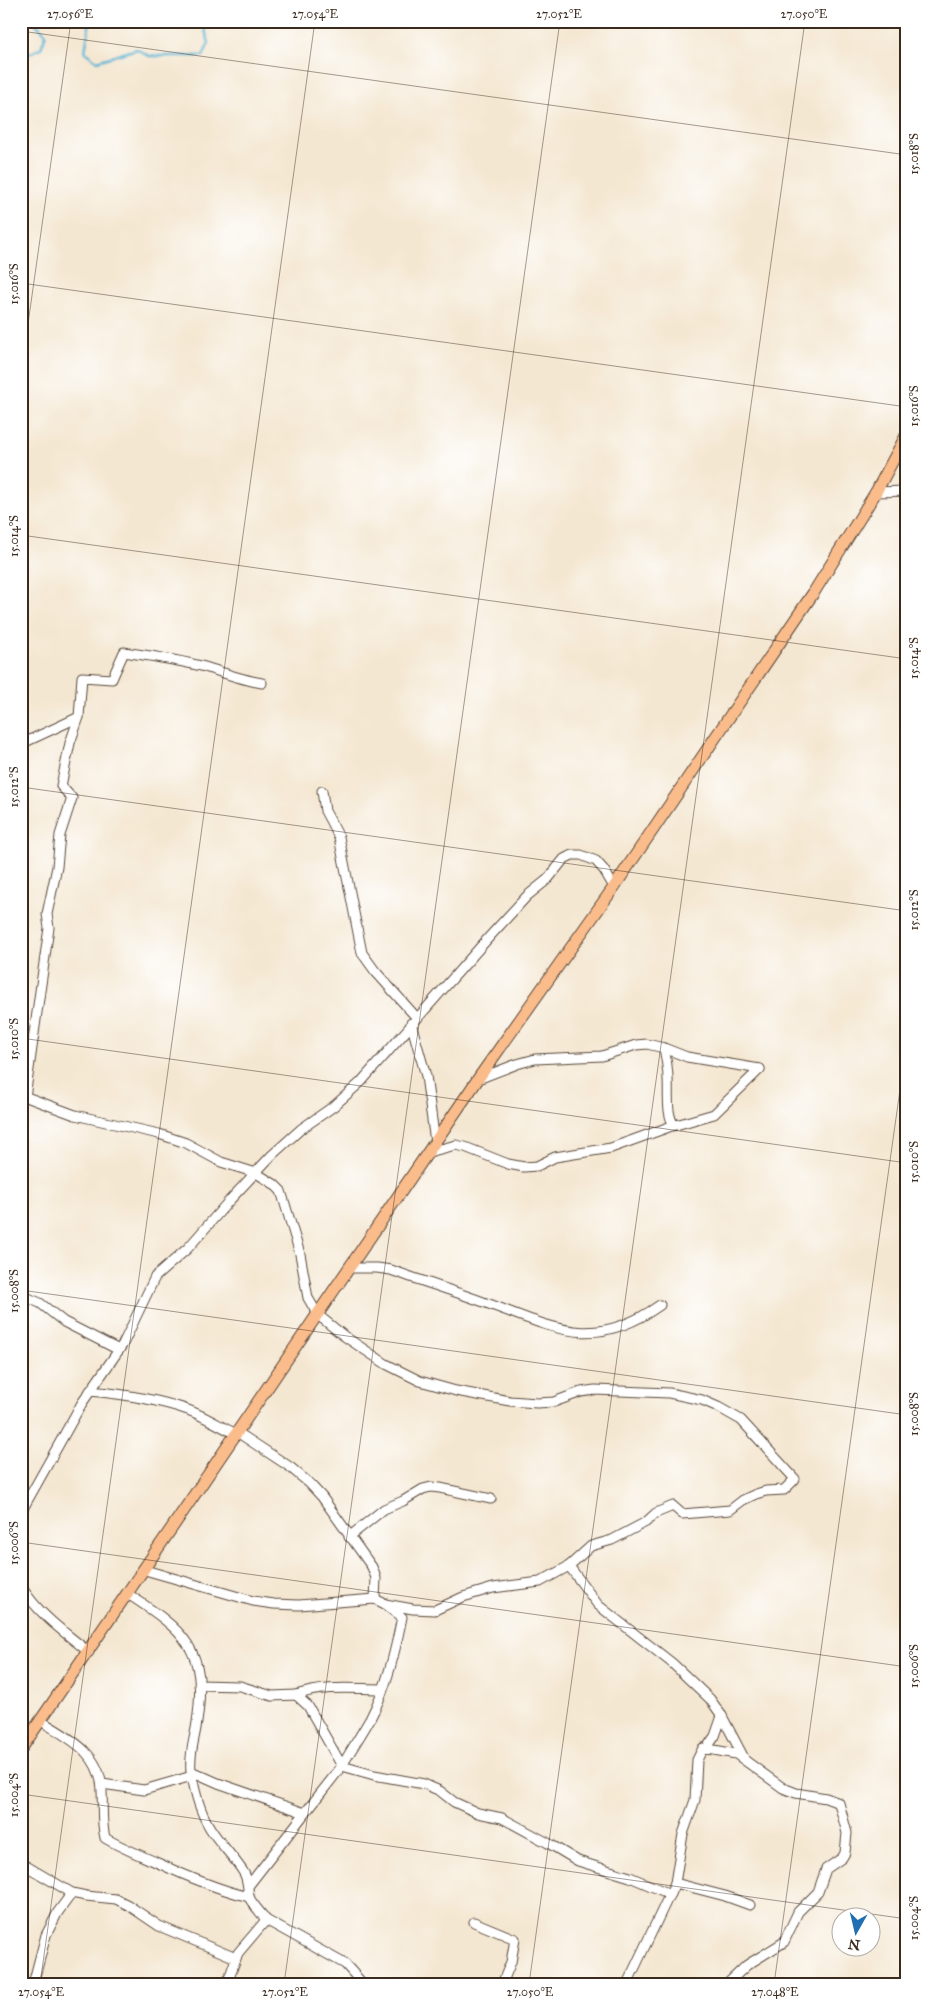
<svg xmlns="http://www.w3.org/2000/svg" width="928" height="2005" viewBox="0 0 928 2005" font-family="'IM FELL Great Primer',serif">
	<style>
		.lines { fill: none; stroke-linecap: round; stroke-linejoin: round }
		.stream { stroke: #56b4d4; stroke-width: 2.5 }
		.minor-casing { stroke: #574639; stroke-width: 11 }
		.major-casing { stroke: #574639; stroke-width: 13 }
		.minor { stroke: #fff; stroke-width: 9 }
		.major { stroke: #fabc8b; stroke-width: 11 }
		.ticks { fill: none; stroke: #3b2a1e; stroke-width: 1; stroke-opacity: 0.45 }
		.neatline { fill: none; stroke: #3b2a1e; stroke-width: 2 }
		.ticks-label { font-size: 12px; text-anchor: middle; fill: #3b2a1e }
	</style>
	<rect width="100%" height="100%" fill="#fff"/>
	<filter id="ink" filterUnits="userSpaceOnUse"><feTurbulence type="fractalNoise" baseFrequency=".02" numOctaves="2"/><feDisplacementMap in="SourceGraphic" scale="10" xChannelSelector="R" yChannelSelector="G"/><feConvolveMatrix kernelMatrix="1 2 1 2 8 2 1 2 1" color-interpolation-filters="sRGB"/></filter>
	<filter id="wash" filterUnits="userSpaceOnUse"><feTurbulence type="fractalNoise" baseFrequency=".0096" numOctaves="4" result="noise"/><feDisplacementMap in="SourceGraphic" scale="20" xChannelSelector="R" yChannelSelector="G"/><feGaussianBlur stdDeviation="1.12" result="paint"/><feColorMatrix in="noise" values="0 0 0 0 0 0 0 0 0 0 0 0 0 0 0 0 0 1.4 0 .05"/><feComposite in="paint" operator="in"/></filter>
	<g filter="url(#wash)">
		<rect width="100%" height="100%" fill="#f4e7d1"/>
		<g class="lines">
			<g class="stream">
				<polyline points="90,21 85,52 97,61 137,49 149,56 203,56 209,43 204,27 199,21"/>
				<polyline points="21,58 41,48 46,34 33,21"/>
			</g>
		</g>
	</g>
	<g filter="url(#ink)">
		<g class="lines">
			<defs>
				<g id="minor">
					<polyline points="876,492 907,491"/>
					<path d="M21 744 79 717 82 677 112 679 124 652C151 656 179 660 205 667 224 673 242 680 262 683"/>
					<polyline points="322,791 325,811 339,837 362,953 375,971 417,1018"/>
					<polyline points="411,1023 426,1076 435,1142"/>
					<path d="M664 1048C666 1058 668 1069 668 1079 669 1093 666 1114 674 1125"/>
					<polyline points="478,1079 517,1064 535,1059 602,1056 636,1045 647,1044 664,1048 687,1057 760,1069"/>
					<path d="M21 1095 75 1115 159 1134 186 1143 221 1162 256 1173 274 1184 281 1191 285 1204 300 1254 308 1298 318 1315 344 1336 386 1364 420 1381 456 1391 510 1401 537 1403 554 1402 581 1392 595 1390 669 1393 702 1400 718 1407 741 1420 795 1479 784 1490 766 1491 756 1494 743 1500 730 1510 682 1514 673 1506 656 1513 646 1522 612 1540 591 1546 569 1566 540 1582 493 1588 463 1597 435 1610 413 1609 385 1604 402 1617C395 1652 387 1687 370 1719 361 1735 351 1750 342 1766L374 1775 424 1784 440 1791 454 1802 478 1813 502 1818 548 1843 578 1861 630 1877 670 1894"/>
					<polyline points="25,1097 49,928 47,914 57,867 60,835 72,798 61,786 70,743 79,717"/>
					<polyline points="429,1152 456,1145 465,1147 508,1164 524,1167 537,1166 555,1157 611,1148 669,1127 714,1114 760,1069"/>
					<path d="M350 1268H377L391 1270C424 1282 457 1292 489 1304 556 1329 595 1351 660 1305"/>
					<polyline points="21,1295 40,1303 64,1322 119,1350"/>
					<path d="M90 1391C122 1394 157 1399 188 1410 204 1416 220 1426 236 1434"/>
					<polyline points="237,1432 290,1467 309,1483 322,1497 372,1567 376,1578 375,1599"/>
					<polyline points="21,1512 82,1403 123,1344 155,1277 188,1248 229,1201 272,1155 301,1129 334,1106 361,1082 491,935 527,896 548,879 564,859 572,855 581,855 596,861 604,870 614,887"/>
					<polyline points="349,1537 384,1509 403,1501 423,1489 431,1487 440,1488 491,1499"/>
					<polyline points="569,1566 598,1605 672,1663 710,1699 722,1716 744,1758"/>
					<polyline points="145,1570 253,1601 274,1604 299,1605 375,1599 385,1604"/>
					<path d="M21 1586C38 1614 64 1632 89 1652"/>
					<path d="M128 1594C184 1631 208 1648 197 1722 195 1738 189 1753 191 1770 194 1789 200 1812 210 1828 220 1844 234 1857 244 1873 249 1882 247 1891 250 1899 254 1906 261 1913 266 1920"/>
					<polyline points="199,1685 240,1686 272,1696 296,1695 308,1706 342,1766 305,1813"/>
					<path d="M296 1695C325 1685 354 1689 383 1689"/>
					<path d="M41 1721C69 1738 101 1753 102 1791 103 1808 101 1821 105 1838 122 1848 140 1855 158 1863 188 1877 217 1889 249 1897"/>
					<polyline points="706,1749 715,1736 722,1716"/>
					<polyline points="191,1771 218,1783 305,1813 249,1885"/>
					<polyline points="102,1784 144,1790 192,1776"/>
					<polyline points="21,1863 72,1893 86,1896 116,1899 128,1905 159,1926 236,1958"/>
					<polyline points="675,1883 683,1834 695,1800 697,1760 703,1748 736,1754 783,1788 796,1793 826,1798 839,1803 847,1833 845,1853 842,1858 826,1869 818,1892 798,1912 784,1942 747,1965 727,1984"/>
					<polyline points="474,1922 515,1939 511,1962 502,1984"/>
					<polyline points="33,1984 46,1935 58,1912 72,1893"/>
					<polyline points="227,1984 238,1953 266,1920 345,1964 363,1984"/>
					<polyline points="627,1984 675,1883 725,1896 750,1905"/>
				</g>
				<polyline id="major" points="21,1749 478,1079 614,887 814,592 876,492 907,434"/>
			</defs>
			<use href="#minor" class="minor-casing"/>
			<use href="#major" class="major-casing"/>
			<use href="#minor" class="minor"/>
			<use href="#major" class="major"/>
		</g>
	</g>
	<path class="ticks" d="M21 31 907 155M21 283 907 407M21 373 71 21M21 535 907 659M21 787 907 911M21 1038 907 1163M21 1290 907 1415M21 1542 907 1667M21 1794 907 1919M40 1984 315 21M284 1984 560 21M529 1984 805 21M774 1984 907 1040"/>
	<rect width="928" height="2005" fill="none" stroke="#fff" stroke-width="55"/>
	<g transform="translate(856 1932) rotate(188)"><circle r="24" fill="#ffffff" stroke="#b1aaa5"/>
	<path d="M0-4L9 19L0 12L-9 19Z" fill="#1f6fb2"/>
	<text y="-8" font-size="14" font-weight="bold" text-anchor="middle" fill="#3b2a1e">N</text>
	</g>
	<rect x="28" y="28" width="872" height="1950" class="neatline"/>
	<g class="ticks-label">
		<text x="70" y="18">27.056°E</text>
		<text x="315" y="18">27.054°E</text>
		<text x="559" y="18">27.052°E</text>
		<text x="804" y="18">27.050°E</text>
		<text transform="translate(914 154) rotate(-90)" y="4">15.018°S</text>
		<text transform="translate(14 284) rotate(-90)" y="4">15.016°S</text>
		<text transform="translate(914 406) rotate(-90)" y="4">15.016°S</text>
		<text transform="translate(14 536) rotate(-90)" y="4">15.014°S</text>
		<text transform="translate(914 658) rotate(-90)" y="4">15.014°S</text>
		<text transform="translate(14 787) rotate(-90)" y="4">15.012°S</text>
		<text transform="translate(914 910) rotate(-90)" y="4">15.012°S</text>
		<text transform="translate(14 1039) rotate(-90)" y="4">15.010°S</text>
		<text transform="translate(914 1162) rotate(-90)" y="4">15.010°S</text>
		<text transform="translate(14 1291) rotate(-90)" y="4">15.008°S</text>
		<text transform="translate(914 1414) rotate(-90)" y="4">15.008°S</text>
		<text transform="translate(14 1543) rotate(-90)" y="4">15.006°S</text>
		<text transform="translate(914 1666) rotate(-90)" y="4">15.006°S</text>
		<text transform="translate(14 1795) rotate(-90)" y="4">15.004°S</text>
		<text transform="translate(914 1918) rotate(-90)" y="4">15.004°S</text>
		<text x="41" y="1996">27.054°E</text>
		<text x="285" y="1996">27.052°E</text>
		<text x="530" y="1996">27.050°E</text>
		<text x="775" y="1996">27.048°E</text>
	</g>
</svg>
